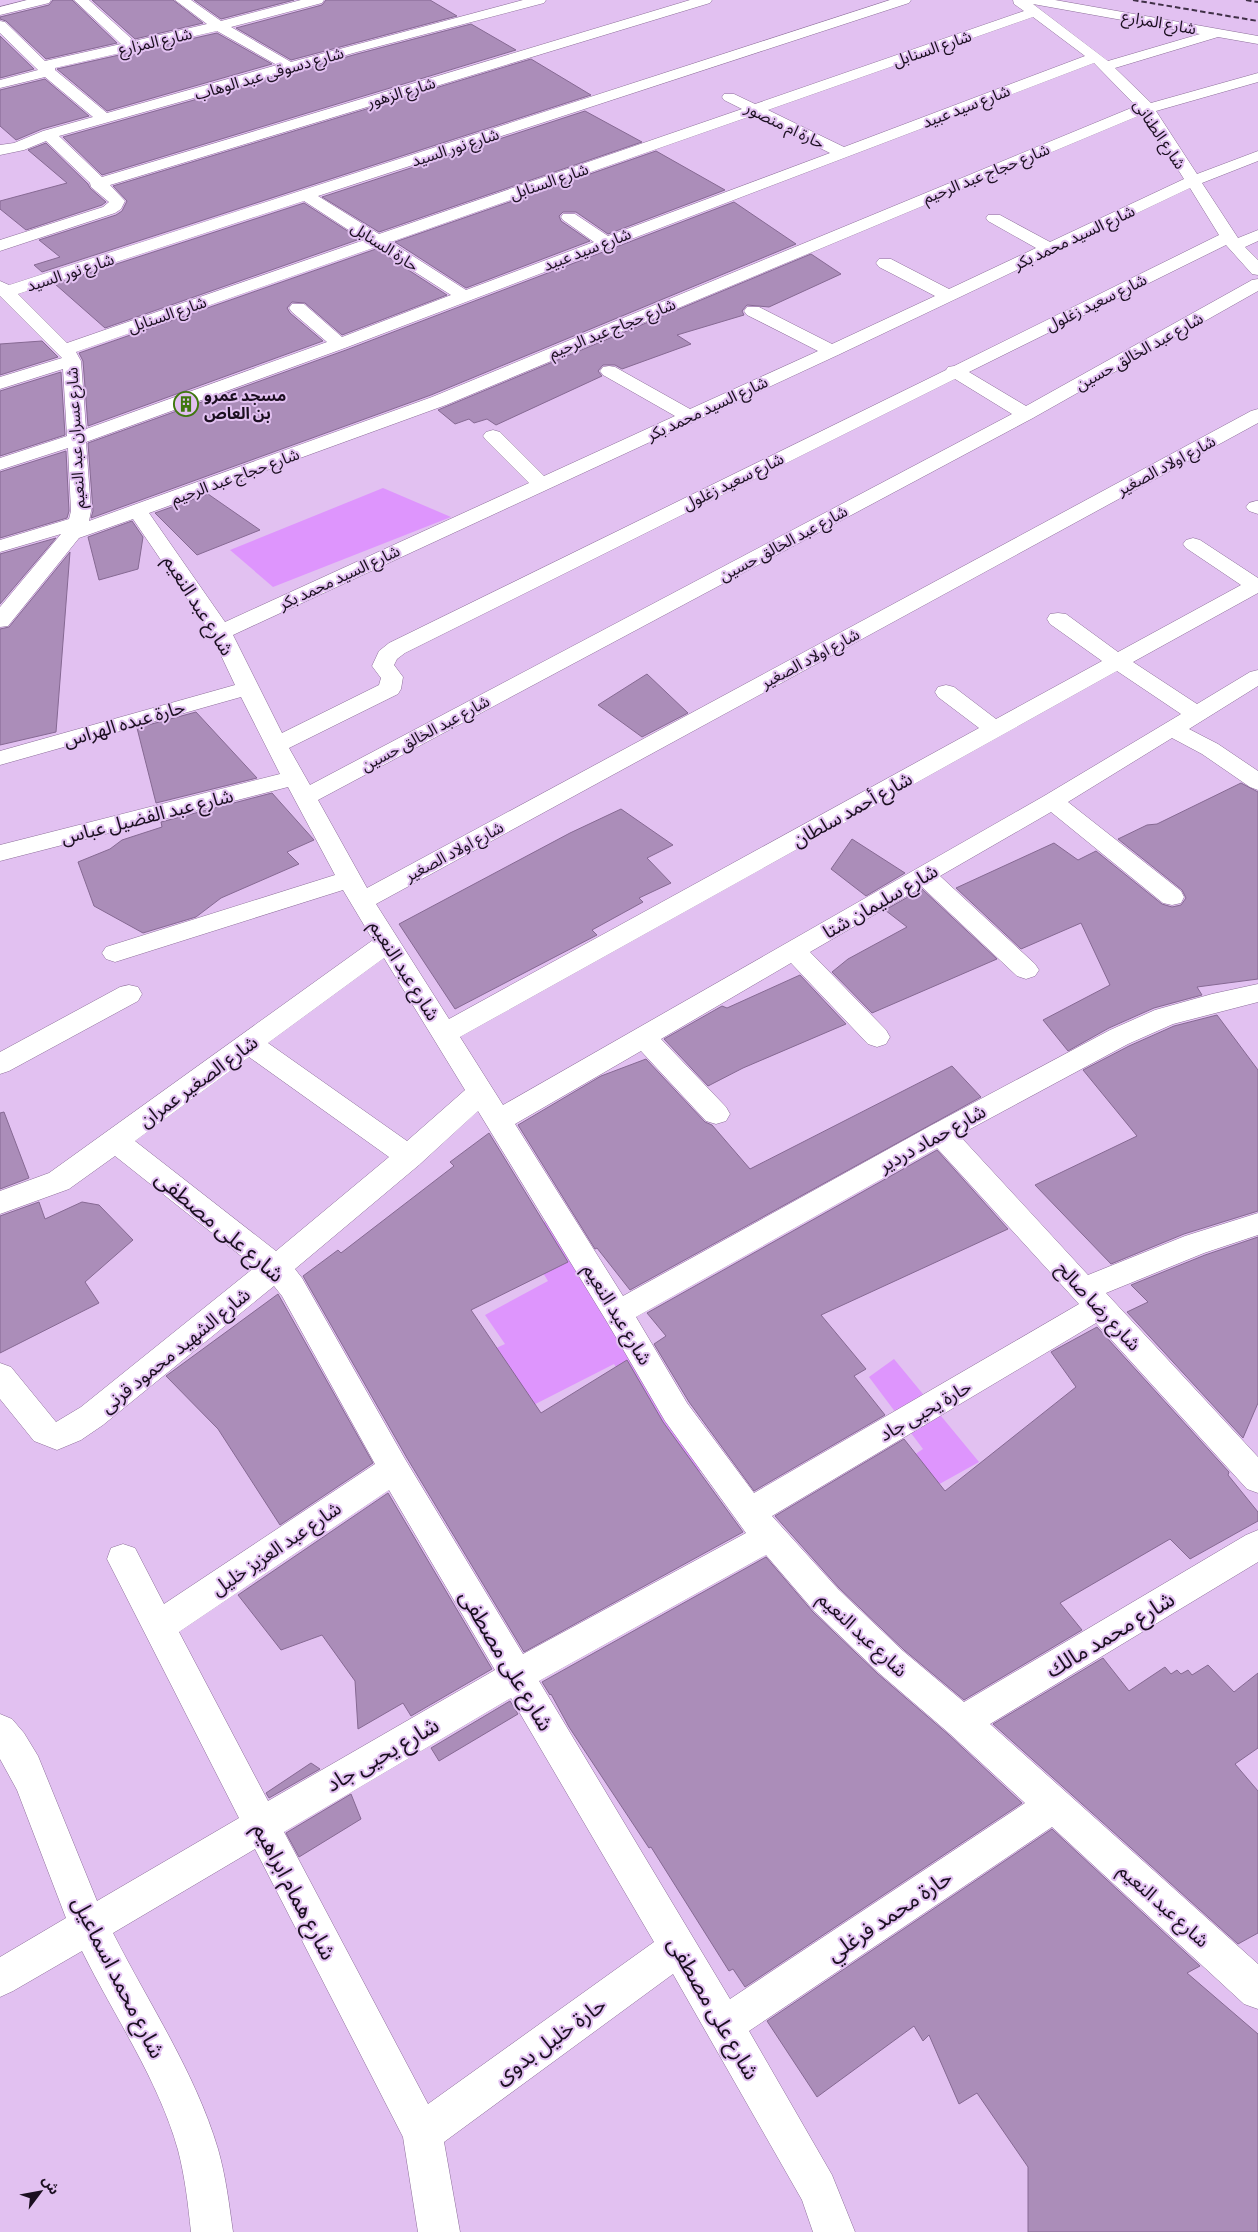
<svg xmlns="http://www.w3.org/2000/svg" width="1258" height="2232" viewBox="0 0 1258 2232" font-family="Commissioner,'Noto Sans Arabic',sans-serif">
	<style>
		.green { fill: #de95fd }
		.building { fill: #ab8db9; stroke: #866993 }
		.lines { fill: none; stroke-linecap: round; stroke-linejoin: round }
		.street-casing { stroke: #8c6e99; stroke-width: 1 }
		.street { fill: #fff; fill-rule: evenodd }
		.rail { stroke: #403047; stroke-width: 2; stroke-dasharray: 5.5 3; stroke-linecap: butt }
		.labels { text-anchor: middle; stroke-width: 4; stroke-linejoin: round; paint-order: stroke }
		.far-street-label { font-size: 16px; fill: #1b0f20; stroke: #e2c1f1 }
		.far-poi-label { font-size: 16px; font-weight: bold; fill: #1b0f20; stroke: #e2c1f1; text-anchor: start }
		.street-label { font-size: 19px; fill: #1b0f20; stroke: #e2c1f1 }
		.near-street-label { font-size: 22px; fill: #1b0f20; stroke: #e2c1f1 }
	</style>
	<rect width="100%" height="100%" fill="#e2c1f1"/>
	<g class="green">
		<polygon points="383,488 451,517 273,587 230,550"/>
		<polygon points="558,1215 721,1458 690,1478 614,1364 504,1420 474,1358 505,1344 485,1315 548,1281 519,1234"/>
		<polygon points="894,1359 979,1462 830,1545 815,1521 923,1449 869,1377"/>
	</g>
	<g class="building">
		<polygon points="53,0 72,0 117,43 46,59 6,21 0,19 0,17 49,5"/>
		<polygon points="92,0 173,0 203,23 135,39"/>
		<polygon points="194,0 294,0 221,19"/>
		<polygon points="326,0 430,0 457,16 291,60 236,28 322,5"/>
		<polygon points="471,24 516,50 102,175 63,137 357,54"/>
		<polygon points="217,33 272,64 107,111 57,69"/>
		<polygon points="0,36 34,69 0,78"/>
		<polygon points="531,59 591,95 42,272 34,265 60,257 39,240 116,215 122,211 127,201 113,186"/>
		<polygon points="45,79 89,116 42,129 16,140 0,126 0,90"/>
		<polygon points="585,111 642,142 379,232 322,197"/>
		<polygon points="46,143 88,184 90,188 106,202 102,205 26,230 0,209 0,201 67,183 28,150"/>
		<polygon points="656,151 725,190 608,234 576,212 563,212 559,216 561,221 590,241 466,288 395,242"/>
		<polygon points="734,202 796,244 431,395 91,518 93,511 88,443 346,350"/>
		<polygon points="304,203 360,239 105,328 55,284"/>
		<polygon points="376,249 447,295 342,335 305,303 292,302 287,308 290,313 323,341 88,426 83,361 79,353"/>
		<polygon points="811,254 841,274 769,307 747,305 742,311 744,315 677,335 691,344 622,369 615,365 603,365 598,371 602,376 496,425 487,419 474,423 469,419 455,424 438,410"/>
		<polygon points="42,341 58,357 0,375 0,344"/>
		<polygon points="61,372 65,435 0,456 0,391"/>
		<polygon points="66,451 69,511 67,518 0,538 0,472"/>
		<polygon points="208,494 260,530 197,555 155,513"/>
		<polygon points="132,521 143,537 138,569 99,580 88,537"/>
		<polygon points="56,538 0,604 0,554"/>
		<polygon points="70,552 56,732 0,745 0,629 9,627"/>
		<polygon points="647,674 688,713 642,737 598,705"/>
		<polygon points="196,712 257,778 156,803 137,728"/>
		<polygon points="1241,783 1258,792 1258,979 1197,987 1202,995 1154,1008 1109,1028 1068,1051 1043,1020 1110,985 1081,923 1021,949 956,888 1054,843 1078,860 1096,851 1162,904 1172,907 1181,905 1186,898 1182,890 1118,839 1147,825 1157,824"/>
		<polygon points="272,793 314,840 287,852 299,864 221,898 196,917 143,933 94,906 78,862 110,849 122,840 162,827 161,822"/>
		<polygon points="621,809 673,845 647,858 671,883 639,898 643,902 592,930 597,935 455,1009 399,924 570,833"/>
		<polygon points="852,839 905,873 866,896 831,869"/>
		<polygon points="922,889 997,959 872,1013 832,972 848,959 907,927 885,910"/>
		<polygon points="800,975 846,1024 743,1068 708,1086 664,1039 722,1006 727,1008"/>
		<polygon points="1217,1015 1258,1070 1258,1211 1184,1234 1111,1264 1035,1185 1137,1136 1083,1070 1129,1046 1174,1026"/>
		<polygon points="646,1059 705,1122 712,1125 750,1169 952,1066 981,1097 630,1290 597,1248 595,1249 518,1125 601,1076"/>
		<polygon points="4,1112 29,1178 0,1189 0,1113"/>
		<polygon points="489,1133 568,1262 471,1310 541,1413 627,1360 663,1422 743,1532 524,1652 407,1458 303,1276 338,1250 341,1253 454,1166 450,1162"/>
		<polygon points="937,1150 1008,1229 821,1315 866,1369 854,1376 885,1415 754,1491 689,1402 654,1344 666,1336 647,1313"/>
		<polygon points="39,1202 45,1219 82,1202 99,1205 133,1240 85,1282 99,1303 0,1353 0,1216"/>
		<polygon points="1258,1237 1258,1403 1243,1438 1127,1312 1148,1302 1131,1285 1205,1255"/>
		<polygon points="278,1294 373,1463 280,1525 218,1429 166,1376"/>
		<polygon points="1097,1327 1229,1472 1228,1475 1258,1512 1258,1521 1190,1559 1170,1539 1060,1603 1082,1630 964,1700 904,1650 839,1588 775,1516 904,1439 945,1491 1076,1387 1051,1352"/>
		<polygon points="388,1493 492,1669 411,1716 403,1703 358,1729 355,1681 322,1635 281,1650 238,1595"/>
		<polygon points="766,1557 813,1612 878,1674 949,1735 1022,1803 745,1987 733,1969 729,1971 651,1847 649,1848 569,1727 551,1694 550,1695 542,1682"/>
		<polygon points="1103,1658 1129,1691 1165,1667 1171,1674 1177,1670 1181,1674 1188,1670 1192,1675 1208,1665 1234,1692 1258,1673 1258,1748 1235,1764 1258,1791 1258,1933 1238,1944 993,1724"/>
		<polygon points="510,1701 518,1714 439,1761 431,1748"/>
		<polygon points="311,1763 320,1769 269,1798 266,1793"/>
		<polygon points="351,1794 361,1819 299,1857 286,1833"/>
		<polygon points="1052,1829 1200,1966 1187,1973 1258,2034 1258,2232 1028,2232 1028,2167 977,2093 959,2104 929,2035 923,2041 914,2026 817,2097 767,2021"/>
	</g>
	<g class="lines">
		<defs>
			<g id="street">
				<polygon points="27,0 51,0 49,3 0,15 0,7"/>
				<path d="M74 0H89L134 41 207 24 175 0H191L221 21 301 0H324L322 3 231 27 291 62 523 0H546L544 3 357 52 59 136 102 177 690 0H712L710 3 110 185 125 201 121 209 115 213 0 251V240L103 207 109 202 91 187 90 183 46 141 24 150 0 155V145L14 143 43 131 93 117 45 77 0 88V80L38 70 0 33V21L5 22 45 61 121 44ZM217 31 277 65 107 113 55 70V68Z"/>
				<path d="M890 0H911L909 3 318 196 379 234 742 109 724 100 722 97 724 94H734L755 104 1024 11 1014 4 1013 0H1055L1258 36V44L1218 37 1115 68 1151 103 1258 73V82L1156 111 1197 174 1258 151V161L1202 183 1238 238 1258 230V241L1245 247 1258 260V275L1252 274 1226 245 969 372 1026 406 1252 280 1258 279V291L1033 418 318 800 367 888 1251 411 1258 409V423L376 904 449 1019 979 728 938 697 935 692 938 687 946 685 954 687 996 719 1102 661 1050 624 1047 619 1050 614 1058 613 1066 614 1118 652 1241 585 1186 548 1183 544 1186 540 1193 538 1200 540 1258 578V593L1133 662 1197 704 1250 672 1258 670V686L1189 729 1218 744 1258 771V790L1250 787 1202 754 1172 738 1068 802 1181 891 1184 897 1181 903 1172 905 1163 903 1051 812 940 876 1035 964 1039 970 1035 976 1026 979 1017 976 922 887 810 952 886 1030 890 1037 886 1044 877 1047 868 1044 791 963 661 1039 726 1107 730 1114 726 1121 716 1124 706 1121 641 1051 515 1124 623 1296 930 1126 1110 1030 1155 1010 1212 994 1258 984V1002L1173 1024 1128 1044 959 1135 1088 1275 1185 1236 1258 1213V1235L1204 1253 1106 1293 1258 1457V1493L1247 1489 1096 1323 772 1516 838 1589 903 1651 964 1702 1246 1535 1258 1530V1562L990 1724 1258 1964V2009L1244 2004 1052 1827 749 2031 832 2175 855 2232H813L802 2200 673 1974 444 2142 460 2232H418L403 2137 255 1849 113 1933C149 2004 195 2072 218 2149 226 2177 229 2204 233 2232H191C188 2204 185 2177 178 2150 158 2079 114 2016 82 1951L13 1991 0 1997V1957L66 1918 17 1790 0 1759V1714L12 1719 24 1733 38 1756 97 1901 239 1818 107 1559 111 1548 123 1544 135 1548 164 1604 375 1464 282 1296 274 1286 103 1425 81 1440 57 1450 34 1441 0 1399V1363L11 1367 56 1422 81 1407 255 1267 115 1156 69 1189 0 1214V1191L49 1173 373 940 343 890 115 962 106 959 102 953 106 947 335 875 288 787 0 861V845L280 774 241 697 0 765V751L235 685 210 632 133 519 79 538 8 626 0 627V607L61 534 0 552V540L69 519 71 511 68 448 0 470V458L67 436 63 369 0 389V377L62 358 0 296V281L9 285ZM1033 4 1200 34 1108 61ZM1033 17 1085 56 844 147 768 110ZM1094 63 1136 106 432 397 89 521 91 511 86 442 345 348ZM1143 114 1184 179 1050 242 1000 215H988L986 218 988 221 1036 248 949 289 891 259H879L876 263 879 267 935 296 832 344 759 307H747L744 311 747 315 818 351 690 409 615 367 609 366 603 367 600 371 603 375 675 416 544 476 500 432 493 430 486 432 483 436 486 440 529 483 225 622 149 513 446 405ZM754 115 830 153 608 236 575 214H563L561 217 563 220 594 242 466 290 391 242ZM1190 188 1219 235 954 366 948 367 946 370 389 643 379 651 372 666 381 678 379 685 282 733 233 635 838 355ZM304 201 364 240 67 343 18 294ZM376 247 451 295 342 337 304 304H292L289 308 292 312 327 342 86 429 81 361 76 352ZM955 379 1012 414 310 785 289 748 398 694 401 689 403 677 394 665 397 659 405 653ZM1117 671 1181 714 1044 796 503 1105 460 1037ZM384 958 465 1090 407 1141 268 1043ZM249 1057 389 1157 276 1251 135 1141ZM478 1111 607 1322 665 1421 746 1533 523 1654 405 1459 302 1278 295 1269 419 1165ZM937 1148 1079 1304 754 1493 687 1403 636 1317ZM389 1490 495 1670 268 1801 179 1632ZM766 1555 814 1611 879 1673 950 1734 1025 1803 730 1999 539 1681ZM511 1698 654 1942 428 2104 284 1832Z"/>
				<polygon points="1256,501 1258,501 1258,514 1249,511 1246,507 1249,503"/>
				<polygon points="129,985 138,987 142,994 138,1001 9,1071 0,1074 0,1052 120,987"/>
			</g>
		</defs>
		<use href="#street" class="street-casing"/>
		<use href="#street" class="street"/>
		<g class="rail">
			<polyline points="1133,0 1258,21"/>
			<polyline points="1246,0 1258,2"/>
		</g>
	</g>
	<defs>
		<symbol id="building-ring" viewBox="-11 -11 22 22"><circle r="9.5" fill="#e2c1f1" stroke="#3f780e" stroke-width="1.5"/><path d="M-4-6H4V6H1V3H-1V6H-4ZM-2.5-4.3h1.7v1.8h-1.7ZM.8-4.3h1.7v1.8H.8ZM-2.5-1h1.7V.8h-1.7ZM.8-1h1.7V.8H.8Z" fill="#3f780e"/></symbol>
	</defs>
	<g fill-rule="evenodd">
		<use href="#building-ring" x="172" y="390" width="28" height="28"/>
	</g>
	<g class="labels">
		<g class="far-street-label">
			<text transform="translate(1159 22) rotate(10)" y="6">شارع المزارع</text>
			<text transform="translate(155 41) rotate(-13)" y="6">شارع المزارع</text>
			<text transform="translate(932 48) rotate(-19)" y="6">شارع السنابل</text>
			<text transform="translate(269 73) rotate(-16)" y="6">شارع دسوقى عبد الوهاب</text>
			<text transform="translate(401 92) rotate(-17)" y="6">شارع الزهور</text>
			<text transform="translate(966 106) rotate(-21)" y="6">شارع سيد عبيد</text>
			<text transform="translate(785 125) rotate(26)" y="6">حارة ام منصور</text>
			<text transform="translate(1160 134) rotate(56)" y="6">شارع الطنانى</text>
			<text transform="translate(455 147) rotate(-18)" y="6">شارع نور السيد</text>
			<text transform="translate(986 173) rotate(-22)" y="6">شارع حجاج عبد الرحيم</text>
			<text transform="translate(549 181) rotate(-19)" y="6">شارع السنابل</text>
			<text transform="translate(1074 237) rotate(-25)" y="6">شارع السيد محمد بكر</text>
			<text transform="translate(385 246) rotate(33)" y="6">حارة السنابل</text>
			<text transform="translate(587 249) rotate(-21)" y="6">شارع سيد عبيد</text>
			<text transform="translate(70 272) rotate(-18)" y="6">شارع نور السيد</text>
			<text transform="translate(1096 302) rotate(-26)" y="6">شارع سعيد زغلول</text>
			<text transform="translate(167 314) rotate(-19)" y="6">شارع السنابل</text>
			<text transform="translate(612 328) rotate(-22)" y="6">شارع حجاج عبد الرحيم</text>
			<text transform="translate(1139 351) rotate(-29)" y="6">شارع عبد الخالق حسين</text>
			<text transform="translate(707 408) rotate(-25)" y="6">شارع السيد محمد بكر</text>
			<text transform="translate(75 438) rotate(-93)" y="6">شارع عسران عبد النعيم</text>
			<text transform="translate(1166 465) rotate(-28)" y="6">شارع اولاد الصغير</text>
			<text transform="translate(235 476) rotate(-20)" y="6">شارع حجاج عبد الرحيم</text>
			<text transform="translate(733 481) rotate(-26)" y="6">شارع سعيد زغلول</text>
			<text transform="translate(783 543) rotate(-28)" y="6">شارع عبد الخالق حسين</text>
			<text transform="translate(339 577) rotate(-25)" y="6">شارع السيد محمد بكر</text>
			<text transform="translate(810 658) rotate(-28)" y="6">شارع اولاد الصغير</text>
			<text transform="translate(425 733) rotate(-28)" y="6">شارع عبد الخالق حسين</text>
			<text transform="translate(454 851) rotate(-28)" y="6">شارع اولاد الصغير</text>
		</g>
		<g class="far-poi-label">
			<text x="204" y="401">مسجد عمرو<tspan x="204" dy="18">بن العاص</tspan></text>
		</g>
		<g class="street-label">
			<text transform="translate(199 605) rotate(58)" y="7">شارع عبد النعيم</text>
			<text transform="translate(124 723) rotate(-16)" y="7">حارة عبده الهراس</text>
			<text transform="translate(852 809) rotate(-29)" y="7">شارع أحمد سلطان</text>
			<text transform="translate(147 816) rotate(-14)" y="7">شارع عبد الفضيل عباس</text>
			<text transform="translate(880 901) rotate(-30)" y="7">شارع سليمان شتا</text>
			<text transform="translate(405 970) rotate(58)" y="7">شارع عبد النعيم</text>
			<text transform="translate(198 1081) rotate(-36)" y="7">شارع الصغير عمران</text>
			<text transform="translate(932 1138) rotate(-29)" y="7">شارع حماد دردير</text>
			<text transform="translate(1099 1306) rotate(47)" y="7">شارع رضا صالح</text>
			<text transform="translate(618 1314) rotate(59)" y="7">شارع عبد النعيم</text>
			<text transform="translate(175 1350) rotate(-39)" y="7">شارع الشهيد محمود قرنى</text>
			<text transform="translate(925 1410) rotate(-30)" y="7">حارة يحيى جاد</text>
			<text transform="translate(276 1548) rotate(-34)" y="7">شارع عبد العزيز خليل</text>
			<text transform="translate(863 1634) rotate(43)" y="7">شارع عبد النعيم</text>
			<text transform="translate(1164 1905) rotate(42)" y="7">شارع عبد النعيم</text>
		</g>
		<g class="near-street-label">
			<text transform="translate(220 1226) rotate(40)" y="8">شارع على مصطفى</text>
			<text transform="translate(1110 1634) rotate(-31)" y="8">شارع محمد مالك</text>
			<text transform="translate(507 1660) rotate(59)" y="8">شارع على مصطفى</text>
			<text transform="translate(382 1754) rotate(-30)" y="8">شارع يحيى جاد</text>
			<text transform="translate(295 1891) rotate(62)" y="8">شارع همام ابراهيم</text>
			<text transform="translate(889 1915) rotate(-34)" y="8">حارة محمد فرغلي</text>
			<text transform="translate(119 1977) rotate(63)" y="8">شارع محمد اسماعيل</text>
			<text transform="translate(714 2008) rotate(60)" y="8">شارع على مصطفى</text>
			<text transform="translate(550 2040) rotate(-36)" y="8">حارة خليل بدوى</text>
		</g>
	</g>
	<g transform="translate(40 2192) rotate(58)" stroke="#e2c1f1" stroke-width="4" paint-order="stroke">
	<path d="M0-4L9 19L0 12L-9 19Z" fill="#1b0f20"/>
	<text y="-8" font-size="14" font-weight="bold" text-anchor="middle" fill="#1b0f20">ش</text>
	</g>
</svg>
